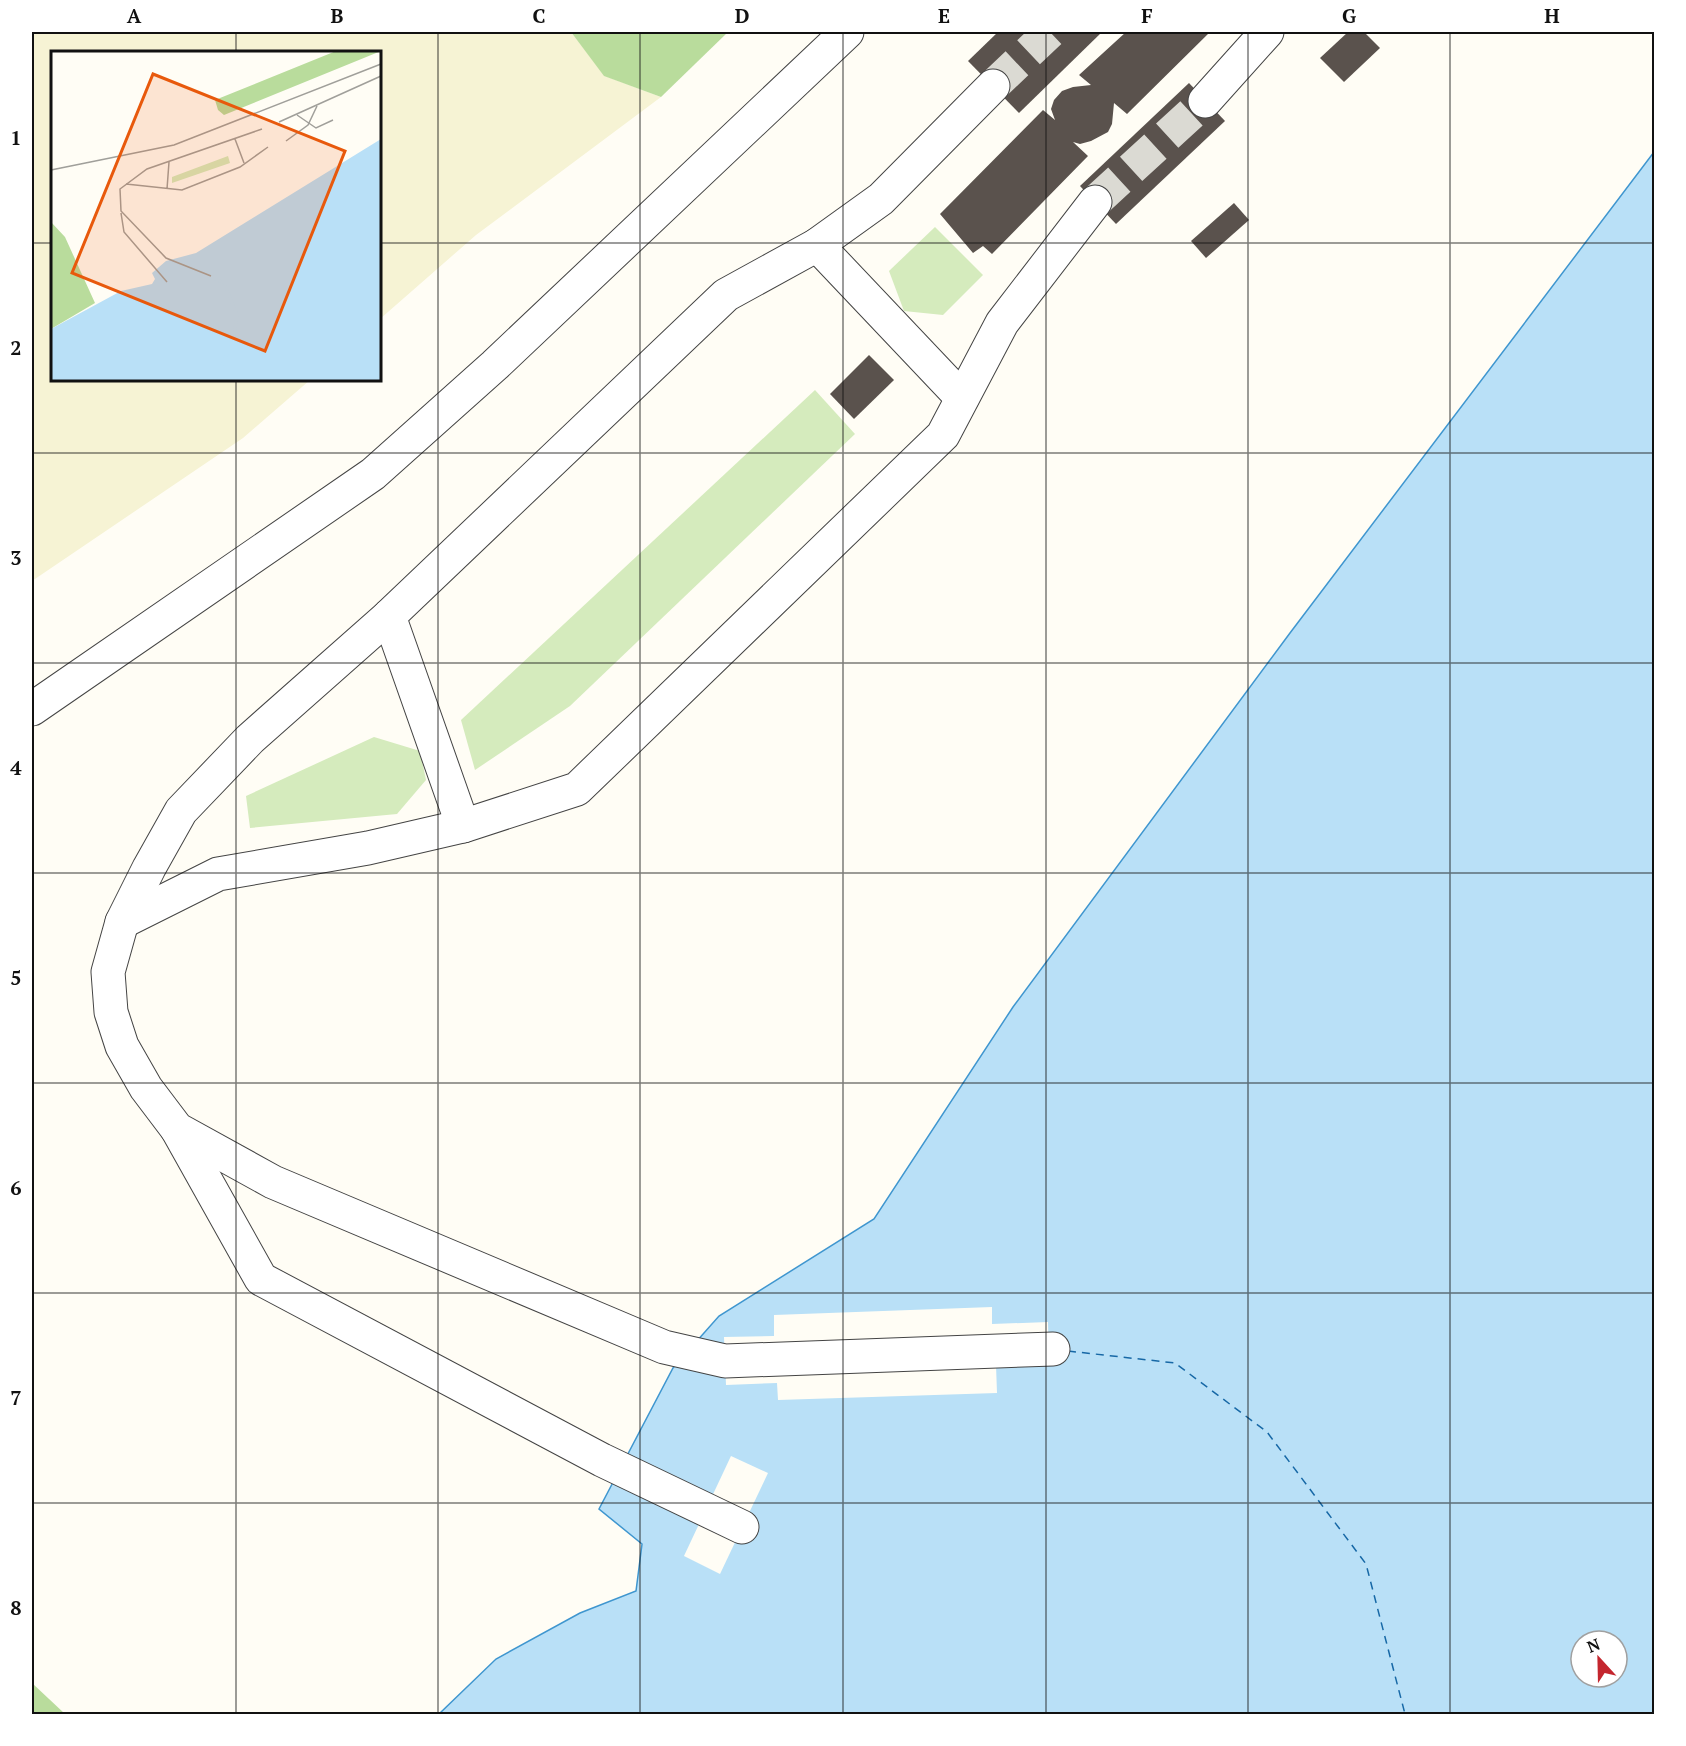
<svg xmlns="http://www.w3.org/2000/svg" width="1686" height="1746" viewBox="0 0 1686 1746" font-family="'PT Serif',serif">
	<style>
		.farmland { fill: #f6f3d4 }
		.green { fill: #d5ebbd }
		.forest { fill: #b9dc9c }
		.water { fill: #b9e0f7; stroke: #3f96cf; stroke-width: 1.5; fill-rule: evenodd }
		.pier { fill: #fffdf5 }
		.lines { fill: none; stroke-linecap: round; stroke-linejoin: round }
		.ferry { stroke: #1768a6; stroke-width: 1.5; stroke-dasharray: 8 6; stroke-linecap: butt }
		.building { fill: #5a524d }
		.minor-tunnel { stroke: #dbdad3; stroke-width: 33; stroke-dasharray: 33 16; stroke-linecap: butt }
		.minor-casing { stroke: #444; stroke-width: 35 }
		.minor { stroke: #fff; stroke-width: 33 }
		.grid { fill: none; stroke: #111; stroke-width: 1.5; stroke-opacity: 0.55 }
		.inset-river { fill: none; stroke: #b9e0f7; stroke-width: 3 }
		.inset-road { fill: none; stroke: #a09f9a; stroke-width: 1.5 }
		.view { fill: #e8590c; fill-opacity: 0.15; stroke: #e8590c; stroke-width: 3 }
		.inset-edge { fill: none; stroke: #111; stroke-width: 3 }
		.neatline { fill: none; stroke: #111; stroke-width: 2 }
		.grid-label { font-size: 20px; text-anchor: middle; font-weight: bold; fill: #111 }
	</style>
	<rect width="100%" height="100%" fill="#fffdf5"/>
	<polygon class="farmland" points="32,32 571,32 605,76 661,97 476,235 380,319 380,52 52,52 52,380 310,380 243,438 32,581"/>
	<g class="green">
		<polygon points="935,227 983,275 943,315 904,311 889,271"/>
		<polygon points="815,390 855,434 570,706 475,770 461,720"/>
		<polygon points="374,737 420,751 426,780 397,814 250,828 246,796"/>
	</g>
	<g class="forest">
		<polygon points="571,32 728,32 661,97 604,76"/>
		<polygon points="32,1683 65,1714 32,1714"/>
	</g>
	<path class="water" d="M1654 152V1714H439L496 1659 580 1613 636 1591 642 1544 599 1509 673 1368 719 1316 874 1219 1013 1007 1290 633ZM1581 1641H1617V1677H1581Z"/>
	<g class="pier">
		<polygon points="992,1307 992,1324 1048,1322 1049,1363 996,1365 997,1393 778,1400 777,1383 726,1385 724,1337 774,1336 774,1315"/>
		<polygon points="731,1456 768,1473 720,1574 684,1556"/>
	</g>
	<g class="lines">
		<polyline class="ferry" points="1068,1351 1175,1363 1267,1432 1366,1564 1405,1714"/>
	</g>
	<g class="building">
		<polygon points="998,32 1102,32 1019,113 968,61"/>
		<polygon points="1126,32 1210,32 1127,114 1114,103 1112,124 1108,132 1091,141 1080,144 1073,142 1088,156 992,254 983,246 973,253 940,214 1043,110 1055,120 1051,109 1054,100 1062,91 1073,87 1091,85 1079,75"/>
		<polygon points="1348,32 1364,32 1380,48 1344,82 1320,58"/>
		<polygon points="1189,83 1225,121 1116,224 1080,186"/>
		<polygon points="1234,203 1249,220 1206,258 1191,241"/>
		<polygon points="869,355 894,380 854,419 830,394"/>
	</g>
	<g class="lines">
		<g class="minor-tunnel">
			<polyline points="993,86 1050,32"/>
			<polyline points="1095,202 1205,101"/>
		</g>
		<defs>
			<g id="minor">
				<polyline points="993,86 881,199 817,245 726,295 389,616 250,739 181,811 149,868 122,922 108,972 111,1012 122,1046 146,1088 177,1129 273,1182 664,1347 725,1361 1053,1349"/>
				<polyline points="1205,101 1267,32"/>
				<polyline points="817,245 962,398"/>
				<polyline points="389,616 463,826"/>
				<polyline points="32,709 373,474 495,365 847,32"/>
				<polyline points="122,922 218,874 368,848 463,826 577,789 943,435 1002,323 1095,202"/>
				<polyline points="177,1129 261,1279 602,1460 742,1527"/>
			</g>
		</defs>
		<use href="#minor" class="minor-casing"/>
		<use href="#minor" class="minor"/>
	</g>
	<path class="grid" d="M236 32V52M438 32V1714M640 32V1714M843 32V1714M1046 32V1714M1248 32V1714M1450 32V1714M32 243H52M380 243H1654M236 380V1714M32 453H1654M32 663H1654M32 873H1654M32 1083H1654M32 1293H1654M32 1503H1654"/>
	<g transform="translate(51 51)">
		<rect width="330" height="330" fill="#fffdf5"/>
		<path d="M177 105 179 112 121 132V126Z" fill="#d5ebbd"/>
		<path d="M285 0H330L173 64 167 59 164 49ZM0 171 14 186 44 252 0 278Z" fill="#b9dc9c"/>
		<path d="M330 88V330H0V278L70 240 101 233 104 228 101 222 115 210 145 202Z" fill="#b9e0f7"/>
		<path class="inset-river" d="M160 226 173 232 186 264 182 291 163 330"/>
		<path class="inset-road" d="M246 64 265 77 282 69M228 71 330 25M184 88 193 112M235 90 257 74 266 55M0 119 123 94 330 13M75 133 131 139 189 116 217 96M116 138 118 111M70 162 73 181 116 231M160 225 115 207 70 160 69 138 96 118 211 78"/>
		<path class="view" d="M102 23 294 100 214 300 21 222Z"/>
		<rect width="330" height="330" class="inset-edge"/>
	</g>
	<rect width="1686" height="1746" fill="none" stroke="#ffffff" stroke-width="66"/>
	<g transform="translate(1599 1659) rotate(338)"><circle r="28" fill="#ffffff" stroke="#a0a0a0" stroke-width="1.5"/>
	<path d="M0-4.5L10 22L0 15L-10 22Z" fill="#c4262e"/>
	<text y="-9" font-size="16" font-weight="bold" text-anchor="middle" fill="#111111">N</text>
	</g>
	<rect x="33" y="33" width="1620" height="1680" class="neatline"/>
	<g class="grid-label">
		<text x="134" y="23">A</text>
		<text x="337" y="23">B</text>
		<text x="539" y="23">C</text>
		<text x="742" y="23">D</text>
		<text x="944" y="23">E</text>
		<text x="1147" y="23">F</text>
		<text x="1349" y="23">G</text>
		<text x="1552" y="23">H</text>
		<text x="16" y="145">1</text>
		<text x="16" y="355">2</text>
		<text x="16" y="565">3</text>
		<text x="16" y="775">4</text>
		<text x="16" y="985">5</text>
		<text x="16" y="1195">6</text>
		<text x="16" y="1405">7</text>
		<text x="16" y="1615">8</text>
	</g>
</svg>
